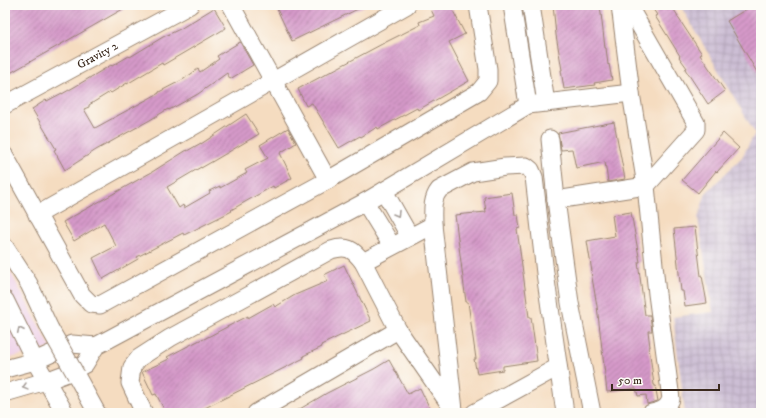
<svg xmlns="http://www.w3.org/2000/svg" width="766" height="418" viewBox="0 0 766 418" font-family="'IM FELL DW Pica',serif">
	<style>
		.built { fill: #eed0e8 }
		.industrial { fill: url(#industrial-grid) }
		.building { fill: url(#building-hatch) }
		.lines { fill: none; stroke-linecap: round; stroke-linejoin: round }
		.minor-casing { stroke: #98836f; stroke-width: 19 }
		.minor { stroke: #fff; stroke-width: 17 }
		.minor-bridge-casing { stroke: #98836f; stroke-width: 19; stroke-linecap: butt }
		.minor-bridge { stroke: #fff; stroke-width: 17 }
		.oneway { stroke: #a79f9a }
		.labels { text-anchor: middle; stroke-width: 3; stroke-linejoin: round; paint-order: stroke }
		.street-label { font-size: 12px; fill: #3b2a1e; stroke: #fdfcf7 }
	</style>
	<defs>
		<pattern id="industrial-grid" width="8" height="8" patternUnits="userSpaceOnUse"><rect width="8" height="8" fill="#ccbed4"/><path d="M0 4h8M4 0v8" fill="none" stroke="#b0a3b6"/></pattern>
		<pattern id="building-hatch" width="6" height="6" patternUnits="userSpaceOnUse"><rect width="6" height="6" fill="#d599c9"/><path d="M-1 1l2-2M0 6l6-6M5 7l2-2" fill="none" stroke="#ae7da3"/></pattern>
	</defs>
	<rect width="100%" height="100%" fill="#fdfcf7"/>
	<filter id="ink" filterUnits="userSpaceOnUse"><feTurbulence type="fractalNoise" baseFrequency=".025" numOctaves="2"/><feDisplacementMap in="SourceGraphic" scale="8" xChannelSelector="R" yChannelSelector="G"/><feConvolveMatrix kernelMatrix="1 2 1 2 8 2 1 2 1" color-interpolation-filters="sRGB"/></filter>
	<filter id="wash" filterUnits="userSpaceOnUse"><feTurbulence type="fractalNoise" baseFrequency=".012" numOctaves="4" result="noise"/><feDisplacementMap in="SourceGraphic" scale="16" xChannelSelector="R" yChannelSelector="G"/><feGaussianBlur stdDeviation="0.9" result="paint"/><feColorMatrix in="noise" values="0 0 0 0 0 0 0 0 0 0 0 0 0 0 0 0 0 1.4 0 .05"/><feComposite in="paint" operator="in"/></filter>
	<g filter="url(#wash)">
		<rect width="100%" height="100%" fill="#f5dcc0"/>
		<polygon class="built" points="5,262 51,348 5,359"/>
		<polygon class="industrial" points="680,5 761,5 761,413 685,413 673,317 713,312 698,218 706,193 742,157 755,133"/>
		<g id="blocks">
			<g class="building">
				<polygon points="5,5 130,5 5,76"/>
				<polygon points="275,5 366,5 292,41"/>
				<polygon points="429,5 450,5 465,34 449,42 469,81 418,110 417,108 378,129 377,127 361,137 360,136 339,148 312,103 306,106 298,89 384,43 420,25 419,22 434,16"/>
				<polygon points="553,5 600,5 605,48 606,48 608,65 609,64 612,80 594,83 595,85 564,89 561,70 562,70 556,35"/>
				<polygon points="650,5 671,5 678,16 677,16 702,54 700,55 725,91 708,104 685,69 687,68 679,57 680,56 655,16 657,15"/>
				<polygon points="753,5 761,5 761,79 727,21"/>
				<polygon points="214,8 226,28 163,65 162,63 127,84 127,83 111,93 110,92 89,105 89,107 84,109 95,128 159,93 159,92 184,79 198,69 200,72 219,59 217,56 240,42 253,65 230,79 227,73 198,94 169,110 168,109 150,120 96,150 65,170 54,150 56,149 32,109 46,100 47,101 62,93 62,94 76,86 111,65 112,66 129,56 130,57 163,37 180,29"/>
				<polygon points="246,114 259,134 215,160 201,168 201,167 167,187 179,208 183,205 184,208 210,193 209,191 220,186 220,188 247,173 245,170 268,158 260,145 288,128 296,143 280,153 292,178 274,188 273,186 231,210 232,211 184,235 183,233 137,257 138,259 103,279 93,258 116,246 104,223 74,241 63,222 152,172 187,150 187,151 201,143 201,144"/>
				<polygon points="614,122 625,179 608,182 605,162 576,168 572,149 561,150 558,133"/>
				<polygon points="723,133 739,148 717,172 716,171 698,193 682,180"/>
				<polygon points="512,193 515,215 518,215 520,228 517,229 529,317 531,317 537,361 503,366 503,370 477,374 474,359 476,359 468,302 466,302 455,215 486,212 484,197"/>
				<polygon points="631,212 640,262 638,262 645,315 650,315 652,331 648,331 650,347 649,347 654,385 655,385 658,401 647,404 646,395 638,396 636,388 607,392 597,306 591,272 592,272 587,241 615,236 612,215"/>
				<polygon points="695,227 701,276 702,276 707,303 685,306 683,291 681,291 674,229"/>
				<polygon points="344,265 371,321 321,345 322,347 303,356 304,358 195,413 166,413 156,394 153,395 142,372 169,359 167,357 188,346 202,339 202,340 248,316 248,318 273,304 275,307 295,295 328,281 324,275"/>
				<polygon points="389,360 408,394 420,388 432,413 293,413 327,393 374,369"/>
			</g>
		</g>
	</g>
	<g filter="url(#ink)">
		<use href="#blocks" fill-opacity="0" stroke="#98836f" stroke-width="1"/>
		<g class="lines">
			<defs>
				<g id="minor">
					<polyline points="231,5 328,180"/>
					<polyline points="512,5 528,105"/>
					<polyline points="531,5 546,103"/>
					<path d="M620 5 631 93 646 186 657 294 671 399C667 409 662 411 651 413"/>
					<path id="s1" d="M5 105 190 5"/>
					<polyline points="550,139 556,200 570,303 592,413"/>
					<polyline points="5,156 82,295 91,304 100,305 328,180 479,92 488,81 488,69 478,5"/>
					<polyline points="384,191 410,237"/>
					<polyline points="556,200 646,186 696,130 696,123 628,5"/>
					<polyline points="365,202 392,246"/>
					<polyline points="37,215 407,5"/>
					<polyline points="5,247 29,284 50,329"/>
					<polyline points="363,262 433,225"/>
					<polyline points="5,300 35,361 65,413"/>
					<polyline points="5,369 35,361 72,344 96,346"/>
					<polyline points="76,375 97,413"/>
					<polyline points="5,393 46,381 70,372 85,364 96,346 365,202 528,105 631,93"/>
					<path d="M454 410 433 225C433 212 431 200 439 190L473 172 505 167 526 166 531 170 534 177 545 273 565 413"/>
					<path d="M144 413 130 383 132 367 139 358 170 338 331 250C347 245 353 249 363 262L398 330 452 408"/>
					<polyline points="256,413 398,330"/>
					<polyline points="474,413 558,367"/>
				</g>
			</defs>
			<use href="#minor" class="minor-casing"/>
			<use href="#minor" class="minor"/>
			<defs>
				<polyline id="minor-bridge" points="50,329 76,375"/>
			</defs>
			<use href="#minor-bridge" class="minor-bridge-casing"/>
			<use href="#minor-bridge" class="minor-bridge"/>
		</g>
		<defs><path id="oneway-chevron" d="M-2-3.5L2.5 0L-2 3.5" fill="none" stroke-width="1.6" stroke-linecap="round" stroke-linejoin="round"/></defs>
		<g class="oneway">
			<use href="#oneway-chevron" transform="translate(397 214) rotate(60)"/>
			<use href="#oneway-chevron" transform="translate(20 330) rotate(-115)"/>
			<use href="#oneway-chevron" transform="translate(25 387) rotate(165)"/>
		</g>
	</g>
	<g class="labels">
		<g class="street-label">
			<text dy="4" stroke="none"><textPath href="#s1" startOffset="105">Gravity 2</textPath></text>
		</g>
	</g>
	<rect width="766" height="418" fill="none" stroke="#fdfcf7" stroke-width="20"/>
	<path d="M612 384v6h107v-6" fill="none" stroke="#3b2a1e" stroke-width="2"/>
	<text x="618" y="384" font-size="12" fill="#3b2a1e" stroke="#fdfcf7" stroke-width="3" paint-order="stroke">50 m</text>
</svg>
